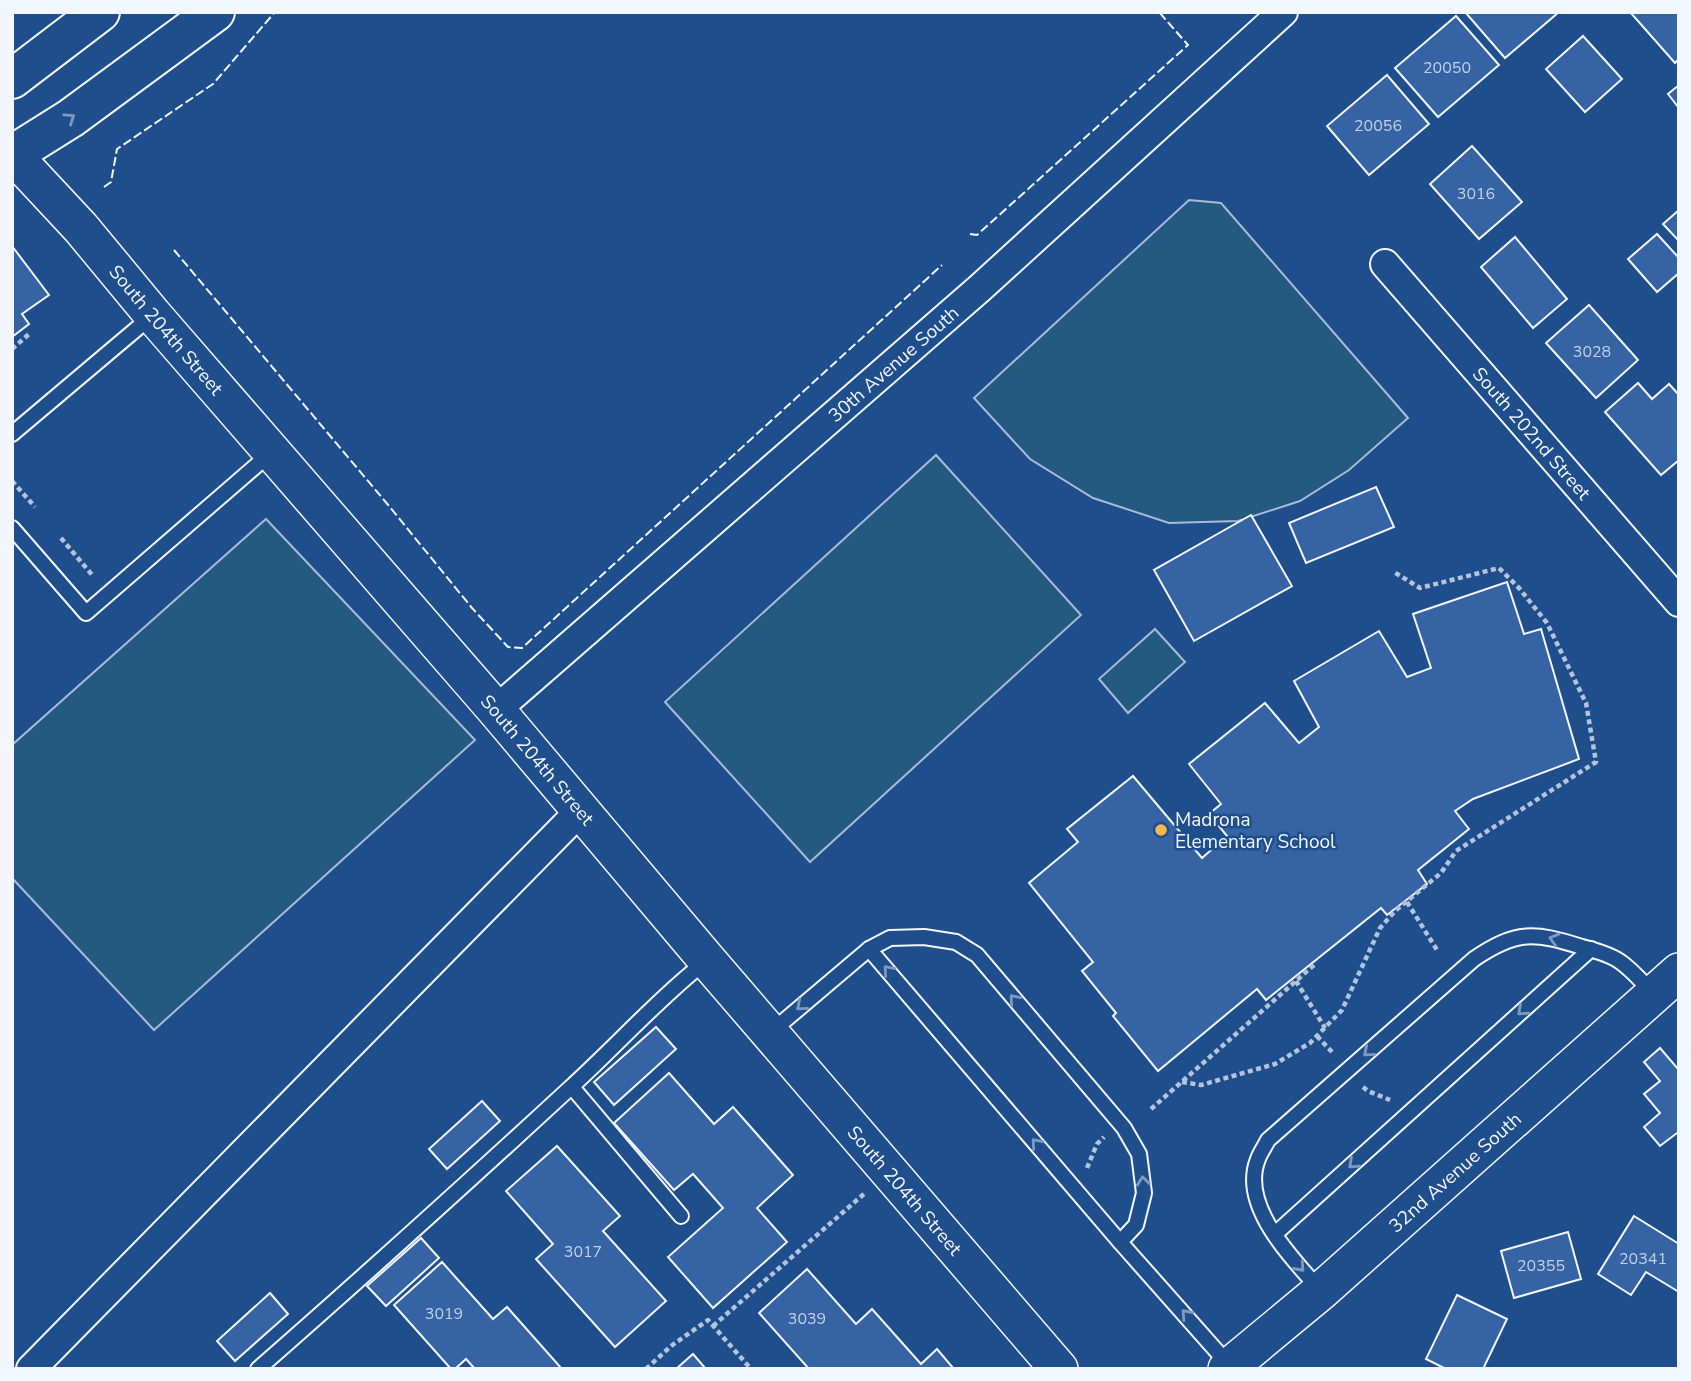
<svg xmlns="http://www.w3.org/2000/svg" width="1691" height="1381" viewBox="0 0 1691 1381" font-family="'Nunito Sans',sans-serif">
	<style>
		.green { fill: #245a82; stroke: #a8bbd7; stroke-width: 2 }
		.building { fill: #3563a3; stroke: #f2f6ff; stroke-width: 2 }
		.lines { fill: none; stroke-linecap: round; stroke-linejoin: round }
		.service-casing { stroke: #f2f6ff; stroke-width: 18 }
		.minor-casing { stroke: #f2f6ff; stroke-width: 32 }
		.tertiary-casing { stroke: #f2f6ff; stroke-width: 40 }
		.primary-casing { stroke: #f2f6ff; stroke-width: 42 }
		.path { stroke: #b3c4dc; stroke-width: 4.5; stroke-dasharray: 5 3.5; stroke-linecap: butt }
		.service { stroke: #1f4e8c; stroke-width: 14 }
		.minor { stroke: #1f4e8c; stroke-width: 28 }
		.tertiary { stroke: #1f4e8c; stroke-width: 37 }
		.primary { stroke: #1f4e8c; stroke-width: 38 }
		.fence { stroke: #f2f6ff; stroke-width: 2; stroke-dasharray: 9 3.5; stroke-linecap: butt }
		.oneway { stroke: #7e9ac0 }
		.poi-dot { fill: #ffb74d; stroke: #1f4e8c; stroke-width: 2.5 }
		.labels { text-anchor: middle; stroke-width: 5; stroke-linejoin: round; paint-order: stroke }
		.number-label { font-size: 16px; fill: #c3d1e8 }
		.street-label { font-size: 19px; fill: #f2f6ff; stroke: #1f4e8c }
		.poi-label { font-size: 19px; fill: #f2f6ff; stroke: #1f4e8c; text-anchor: start }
	</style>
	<rect width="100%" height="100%" fill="#1f4e8c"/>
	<g class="green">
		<polygon points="1189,200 1221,203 1408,418 1349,470 1300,501 1238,521 1169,523 1093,498 1030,459 974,398"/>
		<polygon points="936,455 1081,615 810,862 665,702"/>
		<polygon points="266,519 475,740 154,1030 12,878 12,745"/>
		<polygon points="1155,629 1185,662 1128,713 1099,679"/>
	</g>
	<g class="building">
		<polygon points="1465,12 1559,12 1505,58"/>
		<polygon points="1630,12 1679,12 1679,59 1675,63"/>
		<polygon points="1456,16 1499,65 1438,117 1395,68"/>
		<polygon points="1583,36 1622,79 1585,112 1546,69"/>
		<polygon points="1387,75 1429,124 1369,175 1327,126"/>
		<polygon points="1679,85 1679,108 1668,94"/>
		<polygon points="1472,146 1522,202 1479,239 1430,184"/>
		<polygon points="1679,210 1679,241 1663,224"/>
		<polygon points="1657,234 1679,258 1679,273 1657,292 1628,259"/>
		<polygon points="1515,237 1567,299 1533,328 1481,267"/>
		<polygon points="12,246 49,295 22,314 29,324 12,337"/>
		<polygon points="1589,305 1638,360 1596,398 1546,343"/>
		<polygon points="1638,383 1652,399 1669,384 1679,395 1679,460 1661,475 1605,412"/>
		<polygon points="1376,487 1394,527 1306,563 1289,523"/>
		<polygon points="1251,515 1292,586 1194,641 1154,570"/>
		<polygon points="1507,582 1524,634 1541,629 1579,759 1473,799 1455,811 1469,829 1418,870 1427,884 1387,915 1381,908 1266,1000 1257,989 1158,1071 1113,1016 1116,1013 1082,971 1093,962 1029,883 1078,842 1067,829 1133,776 1202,858 1227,836 1209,814 1221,804 1189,764 1265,703 1299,743 1319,727 1294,681 1379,631 1407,677 1431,668 1413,614"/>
		<polygon points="656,1027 676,1049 614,1105 594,1082"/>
		<polygon points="1660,1048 1679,1070 1679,1135 1677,1133 1660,1146 1644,1127 1660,1113 1644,1094 1660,1081 1644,1062"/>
		<polygon points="669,1073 714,1124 733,1107 793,1175 757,1208 787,1242 713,1308 668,1257 723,1208 693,1174 674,1190 614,1123"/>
		<polygon points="482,1101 500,1121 447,1169 429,1149"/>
		<polygon points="557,1146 620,1216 603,1231 666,1301 615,1347 536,1259 553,1244 506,1191"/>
		<polygon points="1634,1216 1679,1244 1679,1292 1646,1272 1631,1295 1598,1274"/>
		<polygon points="1568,1232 1581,1279 1514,1298 1501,1251"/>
		<polygon points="421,1238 439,1258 386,1306 367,1286"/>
		<polygon points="442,1262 493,1319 507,1307 562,1369 475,1369 466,1359 455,1369 451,1369 394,1305"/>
		<polygon points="807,1269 856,1324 872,1309 921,1364 937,1349 954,1369 809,1369 759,1313"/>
		<polygon points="270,1293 288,1314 235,1361 217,1341"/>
		<polygon points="1457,1295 1507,1319 1483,1369 1446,1369 1426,1359"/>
		<polygon points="693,1354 706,1369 676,1369"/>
	</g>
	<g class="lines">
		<defs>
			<g id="service">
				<polyline points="12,434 153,315"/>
				<polyline points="12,528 86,613 272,452"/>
				<polyline points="869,949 1120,1242 1229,1365"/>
				<polyline points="771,1032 869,949 890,938 924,937 956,942 977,955 1124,1128 1139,1154 1144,1193 1136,1225 1120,1242"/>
				<polyline points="572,1087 681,1216"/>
				<polyline points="1275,1234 1591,949"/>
				<path d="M1321 1291C1293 1259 1239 1206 1258 1159 1260 1153 1265 1146 1268 1140L1474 959C1517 930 1534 932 1582 947 1594 950 1612 955 1622 963 1633 971 1643 983 1653 993"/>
				<path d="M258 1369C363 1277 467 1183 570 1088 616 1046 657 1000 706 961"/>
			</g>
			<g id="minor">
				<path id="s1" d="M1385 264 1679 602"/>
				<path id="s2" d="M496 710 980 288 1283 12"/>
				<polyline points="31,1369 581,810"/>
			</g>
			<g id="tertiary">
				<path id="s3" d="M12 154 81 228 153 315 496 710 707 960 1059 1369"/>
				<path id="s4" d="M1227 1369 1321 1291 1679 972"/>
			</g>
			<g id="primary">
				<polyline points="12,79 100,12"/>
				<polyline points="12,155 71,118 215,12"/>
			</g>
		</defs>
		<use href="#service" class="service-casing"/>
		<use href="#minor" class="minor-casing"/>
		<use href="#tertiary" class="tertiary-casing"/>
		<use href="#primary" class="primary-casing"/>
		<g class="path">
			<polyline points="12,349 29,334"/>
			<polyline points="12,481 35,507"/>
			<polyline points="61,538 93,576"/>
			<polyline points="1407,902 1437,950"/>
			<polyline points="1296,981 1325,1028"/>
			<polyline points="1317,1036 1332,1052"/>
			<polyline points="1182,1082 1201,1085 1275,1064 1310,1043 1342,1010 1380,928 1395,911 1441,873 1456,851 1596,762 1586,703 1547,623 1519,588 1499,568 1420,588 1394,572"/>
			<polyline points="1363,1087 1368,1091 1390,1100"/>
			<polyline points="1151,1109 1314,965"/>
			<polyline points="1087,1168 1097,1144 1104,1137"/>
			<polyline points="713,1326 865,1193"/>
			<polyline points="646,1369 671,1346 708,1320 751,1369"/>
		</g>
		<use href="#service" class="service"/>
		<use href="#minor" class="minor"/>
		<use href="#tertiary" class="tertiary"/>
		<use href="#primary" class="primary"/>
		<g class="fence">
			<polyline points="104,187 111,182 117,149 213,84 275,12"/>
			<polyline points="970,234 977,235 1188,45 1159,12"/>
			<polyline points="174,250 389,506 472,608 508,647 522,648 942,265"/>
		</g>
	</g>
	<defs><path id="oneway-chevron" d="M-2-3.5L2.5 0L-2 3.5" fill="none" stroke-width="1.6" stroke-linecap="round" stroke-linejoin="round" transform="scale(1.75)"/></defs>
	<g class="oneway">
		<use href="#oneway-chevron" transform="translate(70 118) rotate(-34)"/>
		<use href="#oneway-chevron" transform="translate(1554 939) rotate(-164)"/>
		<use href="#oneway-chevron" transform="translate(888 970) rotate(-131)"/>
		<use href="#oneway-chevron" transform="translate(1014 999) rotate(-130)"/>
		<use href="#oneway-chevron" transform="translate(801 1006) rotate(139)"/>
		<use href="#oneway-chevron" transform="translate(1522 1011) rotate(138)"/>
		<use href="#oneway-chevron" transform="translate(1368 1052) rotate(139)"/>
		<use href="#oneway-chevron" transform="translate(1036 1143) rotate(-131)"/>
		<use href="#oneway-chevron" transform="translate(1353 1164) rotate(138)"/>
		<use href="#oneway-chevron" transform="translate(1143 1181) rotate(-97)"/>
		<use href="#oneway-chevron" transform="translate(1300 1267) rotate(48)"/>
		<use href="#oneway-chevron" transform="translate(1186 1314) rotate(-132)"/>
	</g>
	<circle class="poi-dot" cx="1161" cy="830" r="7"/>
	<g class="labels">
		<g class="number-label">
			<text x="1447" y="73">20050</text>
			<text x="1378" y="131">20056</text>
			<text x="1476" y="199">3016</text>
			<text x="1592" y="357">3028</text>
			<text x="583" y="1257">3017</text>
			<text x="1643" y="1264">20341</text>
			<text x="1541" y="1271">20355</text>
			<text x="444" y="1319">3019</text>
			<text x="807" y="1324">3039</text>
		</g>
		<g class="street-label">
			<text dy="7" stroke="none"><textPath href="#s3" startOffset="234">South 204th Street</textPath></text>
			<text dy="7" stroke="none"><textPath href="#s2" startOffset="527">30th Avenue South</textPath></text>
			<text dy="7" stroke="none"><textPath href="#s1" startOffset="224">South 202nd Street</textPath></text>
			<text dy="7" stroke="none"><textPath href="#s3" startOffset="802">South 204th Street</textPath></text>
			<text dy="7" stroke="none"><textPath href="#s4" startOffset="301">32nd Avenue South</textPath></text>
			<text dy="7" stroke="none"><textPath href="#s3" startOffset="1368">South 204th Street</textPath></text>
		</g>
		<g class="poi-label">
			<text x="1175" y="826">Madrona<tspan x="1175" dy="22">Elementary School</tspan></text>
		</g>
	</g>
	<rect width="1691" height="1381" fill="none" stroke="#f2f6ff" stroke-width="28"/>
</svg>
